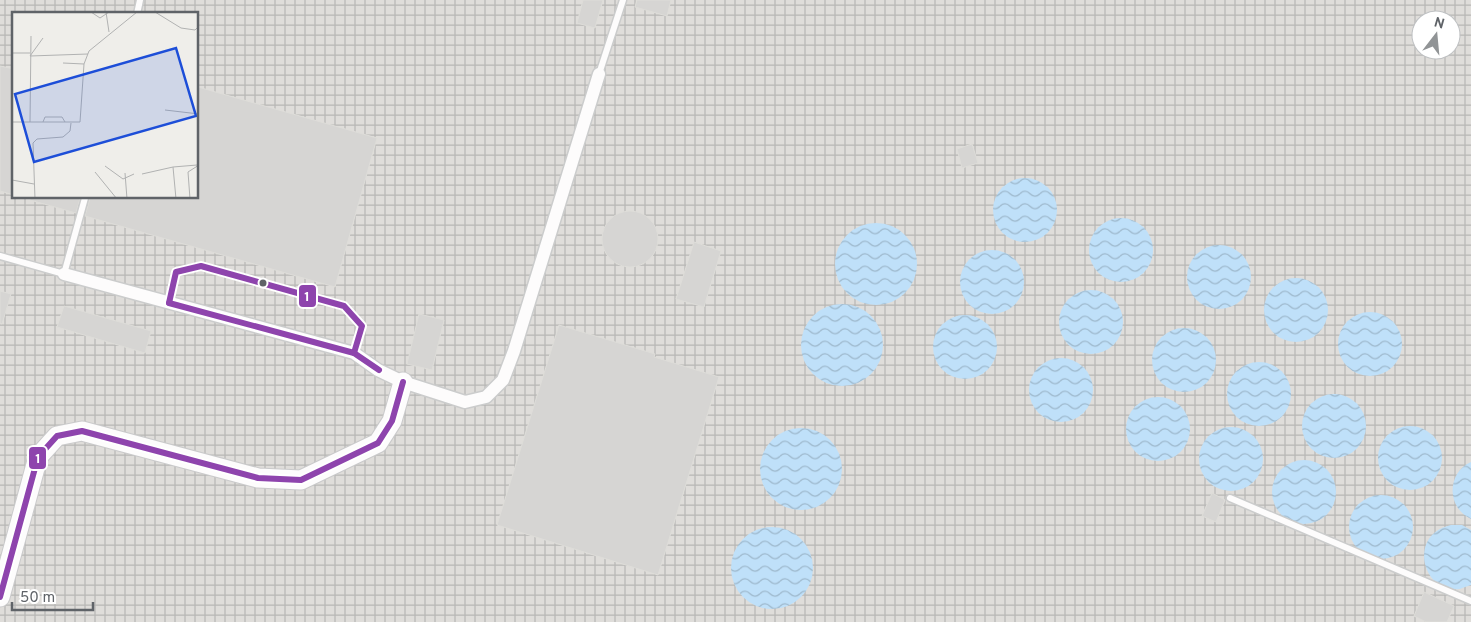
<svg xmlns="http://www.w3.org/2000/svg" width="1471" height="622" viewBox="0 0 1471 622" font-family="Overpass,sans-serif">
	<style>
		.industrial { fill: url(#industrial-grid); fill-rule: evenodd }
		.water { fill: url(#water-waves) }
		.building { fill: #d6d5d3; stroke: #deddd9 }
		.lines { fill: none; stroke-linecap: round; stroke-linejoin: round }
		.lane-casing { stroke: #cbcccc; stroke-width: 9 }
		.street-casing { stroke: #cbcccc; stroke-width: 15 }
		.secondary-casing { stroke: #cacacb; stroke-width: 21 }
		.lane { stroke: #fdfcfc; stroke-width: 6 }
		.street { stroke: #fdfcfc; stroke-width: 12 }
		.secondary { stroke: #fdfcfc; stroke-width: 19 }
		.bus-1-casing { stroke: #fff; stroke-width: 10 }
		.bus-1 { stroke: #8e44ad; stroke-width: 6 }
		.bus-dot { fill: #5f6368; stroke: #fff; stroke-width: 2 }
		.inset-road { fill: none; stroke: #b1b2b2; stroke-width: 1 }
		.view { fill: #1d4ed8; fill-opacity: 0.15; stroke: #1d4ed8; stroke-width: 2.5 }
		.inset-edge { fill: none; stroke: #5f6368; stroke-width: 2.5 }
		.line-badge { stroke: #fff; stroke-width: 2 }
		.badge-label { font-size: 14px; text-anchor: middle; font-weight: bold; fill: #fff }
	</style>
	<defs>
		<pattern id="industrial-grid" width="8" height="8" patternUnits="userSpaceOnUse" patternTransform="scale(1.25)"><rect width="8" height="8" fill="#dfddda"/><path d="M0 4h8M4 0v8" fill="none" stroke="#b8b7b5"/></pattern>
		<pattern id="water-waves" width="16" height="10" patternUnits="userSpaceOnUse" patternTransform="scale(1.25)"><rect width="16" height="10" fill="#bfe0f9"/><path d="M0 5q4-4 8 0t8 0" fill="none" stroke="#9eb9cd"/></pattern>
	</defs>
	<rect width="100%" height="100%" fill="#efeeea"/>
	<path class="industrial" d="M0 0H1471V622H0ZM14 14H198V198H14ZM1421 20H1451V50H1421Z"/>
	<g class="water">
		<circle cx="1025" cy="210" r="32"/>
		<circle cx="1121" cy="250" r="32"/>
		<circle cx="876" cy="264" r="41"/>
		<circle cx="1219" cy="277" r="32"/>
		<circle cx="992" cy="282" r="32"/>
		<circle cx="1296" cy="310" r="32"/>
		<circle cx="1091" cy="322" r="32"/>
		<circle cx="842" cy="345" r="41"/>
		<circle cx="1370" cy="344" r="32"/>
		<circle cx="965" cy="347" r="32"/>
		<circle cx="1184" cy="360" r="32"/>
		<circle cx="1061" cy="390" r="32"/>
		<circle cx="1259" cy="394" r="32"/>
		<circle cx="1334" cy="426" r="32"/>
		<circle cx="1158" cy="429" r="32"/>
		<circle cx="1410" cy="458" r="32"/>
		<circle cx="1231" cy="459" r="32"/>
		<circle cx="801" cy="469" r="41"/>
		<circle cx="1304" cy="492" r="32"/>
		<path d="M1471 462V519C1447 508 1446 473 1471 462Z"/>
		<circle cx="1381" cy="527" r="32"/>
		<path d="M1451 525H1462L1471 530V585C1467 586 1463 588 1460 589 1426 594 1410 545 1440 529 1443 527 1448 526 1451 525Z"/>
		<circle cx="772" cy="568" r="41"/>
	</g>
	<g class="building">
		<polygon points="583,0 603,0 595,28 577,23"/>
		<polygon points="637,0 671,0 667,16 635,7"/>
		<polygon points="0,66 14,69 14,195 0,191"/>
		<polygon points="198,87 377,138 335,287 85,216 90,198 198,198"/>
		<polygon points="972,144 978,163 962,168 957,149"/>
		<polygon points="30,198 80,198 76,213 30,200"/>
		<circle cx="630" cy="239" r="28"/>
		<polygon points="694,242 721,251 704,307 676,299"/>
		<polygon points="0,291 11,294 2,324 0,323"/>
		<polygon points="64,306 151,331 145,353 57,327"/>
		<polygon points="419,314 444,320 432,370 407,364"/>
		<polygon points="559,325 655,354 654,357 719,377 658,575 497,525"/>
		<polygon points="1212,493 1225,500 1216,522 1202,516"/>
		<polygon points="1424,592 1454,606 1447,622 1426,622 1414,616"/>
	</g>
	<g class="lines">
		<defs>
			<g id="lane">
				<polyline points="137,14 140,0"/>
				<polyline points="599,74 623,0"/>
				<polyline points="0,256 64,274 85,198"/>
				<polyline points="169,303 176,272 201,266 344,306 362,326 354,353"/>
				<polyline points="1230,498 1471,601"/>
			</g>
			<polyline id="street" points="64,274 354,353 378,370 403,382 465,402 486,397 503,380 514,351 599,74"/>
			<polyline id="secondary" points="0,597 38,457 57,436 82,431 258,478 301,480 378,443 392,421 403,382"/>
		</defs>
		<use href="#lane" class="lane-casing"/>
		<use href="#street" class="street-casing"/>
		<use href="#secondary" class="secondary-casing"/>
		<use href="#lane" class="lane"/>
		<use href="#street" class="street"/>
		<use href="#secondary" class="secondary"/>
		<defs>
			<g id="bus-1">
				<polyline points="169,303 176,272 201,266 344,306 362,326 354,353"/>
				<polyline points="169,303 354,353 379,370"/>
				<polyline points="0,597 38,457 57,436 82,431 258,478 301,480 378,443 392,421 403,382"/>
			</g>
		</defs>
		<use href="#bus-1" class="bus-1-casing"/>
		<use href="#bus-1" class="bus-1"/>
	</g>
	<circle class="bus-dot" cx="263" cy="283" r="4.5"/>
	<g transform="translate(12 12)">
		<rect width="186" height="186" fill="#efeeea"/>
		<path class="inset-road" d="M79 0 88 6 97 0M94 0 97 20M143 0 169 16 183 18 187 14M0 41H18M18 44 76 42M18 44 31 26M51 51 72 52M153 98 187 102M0 110H68L72 52 77 39 125 0M18 110 19 24M31 110 33 105H50L53 110M93 154 111 167 122 162M83 160 105 187M113 161 115 187M130 162 161 155M0 168 22 172M23 187 21 131 25 127 51 125 58 119 59 111M164 187 161 155 185 153M178 187 176 160 187 153"/>
		<path class="view" d="M164 36 184 104 22 150 3 82Z"/>
		<rect width="186" height="186" class="inset-edge"/>
	</g>
	<g class="line-badge">
		<rect x="298" y="284" width="19" height="24" rx="5" fill="#8e44ad"/>
		<rect x="28" y="446" width="19" height="24" rx="5" fill="#8e44ad"/>
	</g>
	<g class="badge-label">
		<text x="307" y="301">1</text>
		<text x="38" y="463">1</text>
	</g>
	<g transform="translate(1436 35) rotate(16)"><circle r="24" fill="#ffffff" stroke="#bfc1c3"/>
	<path d="M0-4L9 19L0 12L-9 19Z" fill="#919496"/>
	<text y="-8" font-size="14" font-weight="bold" text-anchor="middle" fill="#5f6368">N</text>
	</g>
	<path d="M12 602v8h81v-8" fill="none" stroke="#5f6368" stroke-width="2.5"/>
	<text x="20" y="602" font-size="15" fill="#5f6368" stroke="#ffffff" stroke-width="4" paint-order="stroke">50 m</text>
</svg>
